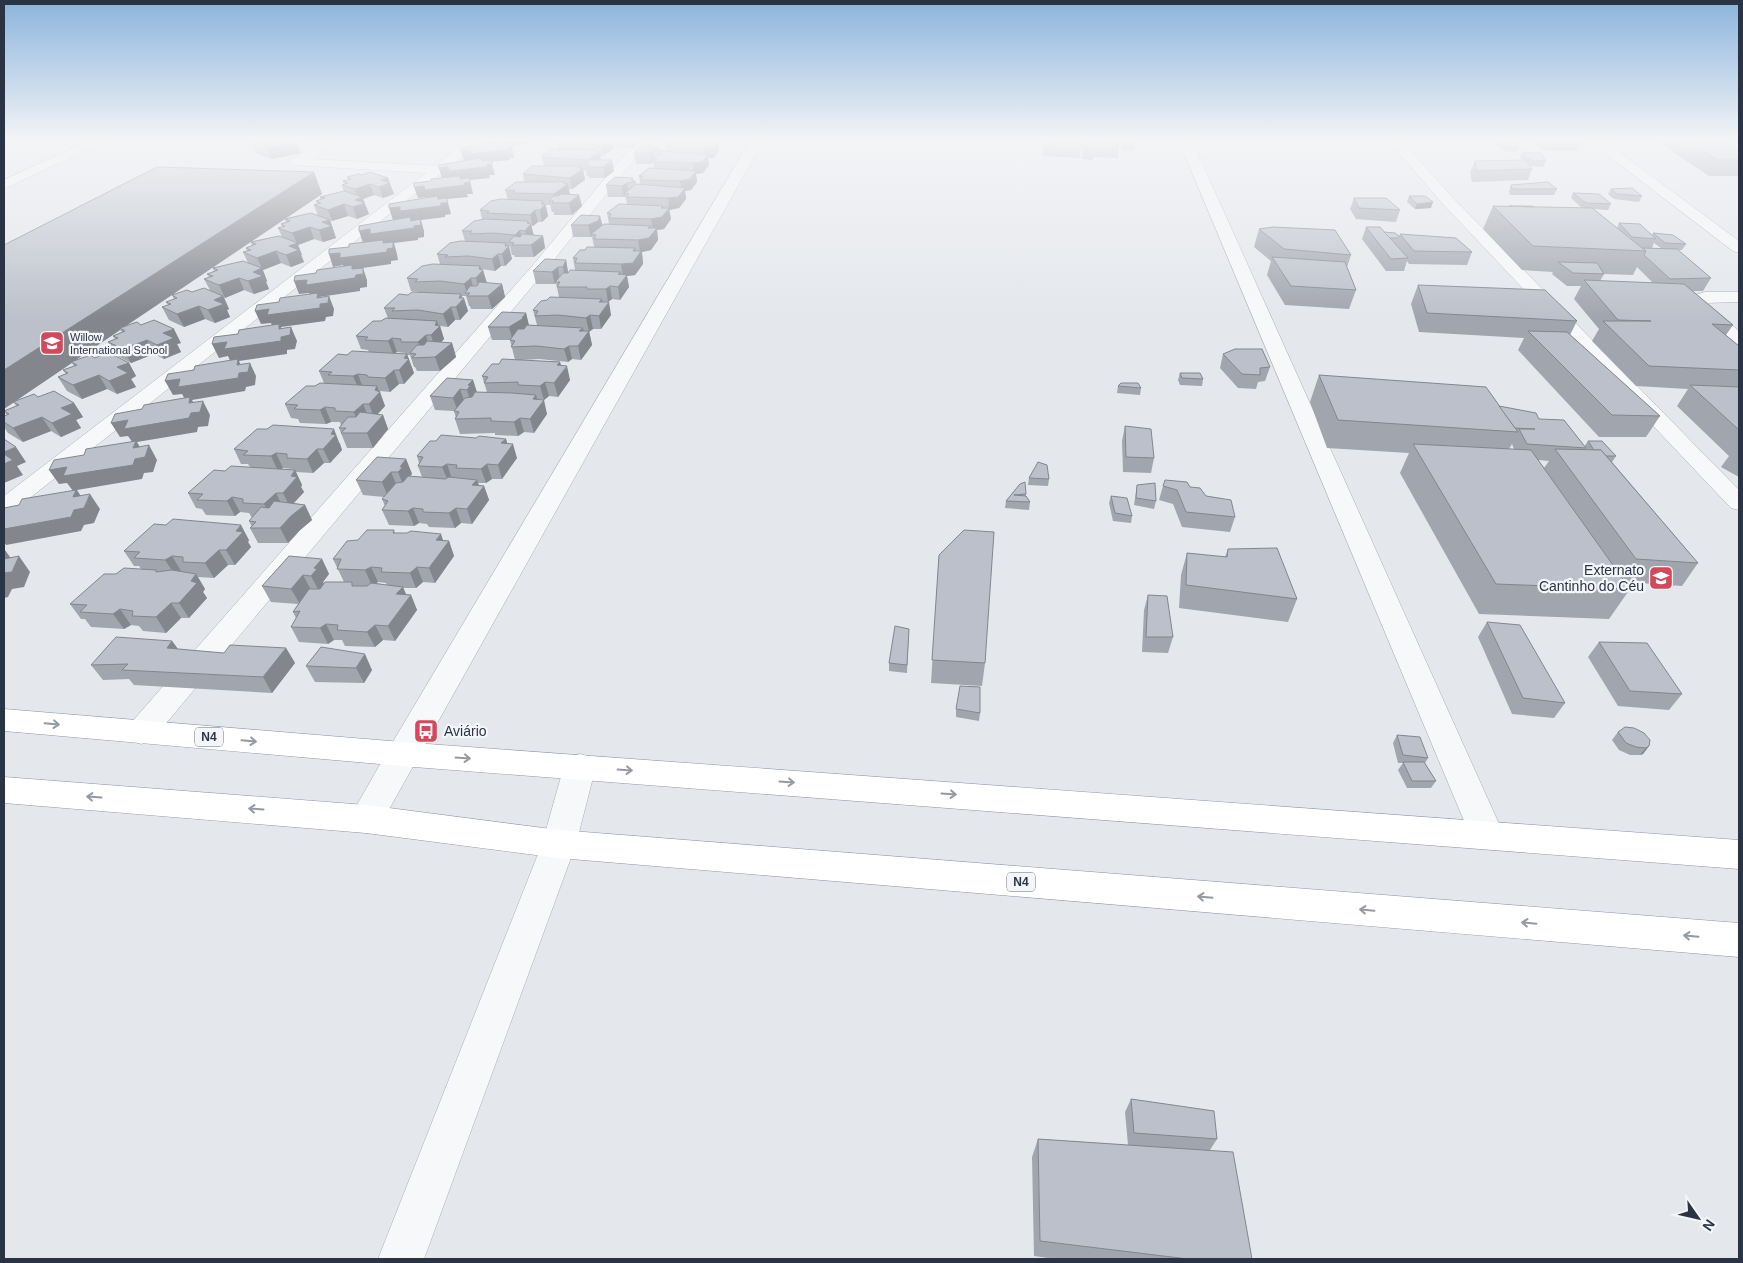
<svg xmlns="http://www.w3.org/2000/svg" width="1743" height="1263" viewBox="0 0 1743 1263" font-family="Arial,sans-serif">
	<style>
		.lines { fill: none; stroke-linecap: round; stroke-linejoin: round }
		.minor-casing { stroke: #a9aeb7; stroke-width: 1 }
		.highway-casing { stroke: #8b94a3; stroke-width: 1 }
		.minor { fill: #f7f8fa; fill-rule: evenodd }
		.highway { fill: #fff; fill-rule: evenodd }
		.wall { fill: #a1a5ae; fill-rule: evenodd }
		.shaded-wall { fill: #83868d }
		.building { fill: #bbc0ca; stroke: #83868d }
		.oneway { stroke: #959aa2 }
		.labels { text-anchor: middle; stroke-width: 4.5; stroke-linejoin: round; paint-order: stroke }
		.far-poi-label { font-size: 11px; fill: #2b3445; stroke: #f4f6f9; text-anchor: start }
		.shield { fill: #f4f6f9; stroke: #676e7b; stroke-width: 1 }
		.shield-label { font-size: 12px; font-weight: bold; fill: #2b3445 }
		.poi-label { font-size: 14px; fill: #2b3445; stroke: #f4f6f9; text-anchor: end }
	</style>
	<rect width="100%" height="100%" fill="#e4e7ec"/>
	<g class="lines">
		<defs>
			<g id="minor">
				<polygon points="88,141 105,141 4,189 4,180"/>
				<polygon points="321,141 336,141 312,159 435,166 467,141 482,141 12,512 4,514 4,496 426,173 293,165 291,162 293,159"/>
				<polygon points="636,141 649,141 545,271 152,740 141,744 130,740 126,732 130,724 533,265"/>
				<polygon points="750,141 763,141 378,829 366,833 354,829 349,819 391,745"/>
				<polygon points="1179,141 1192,141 1504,835 1499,845 1487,849 1475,845 1470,835"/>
				<polygon points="1389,141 1402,141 1452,197 1739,490 1739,510 1731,508 1442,203"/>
				<polygon points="1589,141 1604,141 1739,241 1739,253 1733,251"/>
				<polygon points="1705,292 1739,292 1739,302 1705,303 1739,331 1739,346 1732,344 1693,311 1686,301 1689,297"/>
				<polygon points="580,754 591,757 596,766 576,844 424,1259 378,1259 542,844 564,766 569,757"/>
			</g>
			<g id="highway">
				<polygon points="4,709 414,743 1739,840 1739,869 414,767 4,731"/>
				<polygon points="4,777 366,805 559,830 1739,923 1739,957 559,858 366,833 4,803"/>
			</g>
		</defs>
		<use href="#minor" class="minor-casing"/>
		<use href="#highway" class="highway-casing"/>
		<use href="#minor" class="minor"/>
		<use href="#highway" class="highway"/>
	</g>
	<g class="wall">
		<polygon points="254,141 301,153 272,159 257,154 253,144 254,143"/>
		<path d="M558 141H613L614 148 603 156H600L601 160 614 171 605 178H589V176H587L586 171 583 170 585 180 572 189H569L570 194 579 195 582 206 572 215H554V212H552L550 205H546L548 216 542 222H538L533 226H531L533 235 543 236 545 248 534 257H515L514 255H512L510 246H507L512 259 505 266H501L495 271 481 269 483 270 486 283 502 284 505 297 492 309H471L470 306H469L466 296H461L468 311 460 320H455L448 327 440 326 444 339 441 342 452 343 456 357 440 371H417L415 367H414L410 355H407L414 373 404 384H399L390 392 380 391 385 406 377 415H383L388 429 373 448H347L339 428 341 426 340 422H331L326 424 300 423 298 419 291 418 285 404 315 386 324 383 319 371 347 355 369 352 368 350 361 349 356 336 388 318 384 308 408 295 419 292 411 291 407 278 440 264 437 254 465 241 462 231 482 219 480 210 508 200 505 190 524 182 523 174 544 166 542 157 558 150 557 142ZM397 352 405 353 406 354H393Z"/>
		<polygon points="616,141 636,141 637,144 633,148 616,147"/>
		<polygon points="668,141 728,141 727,142 718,142 719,150 714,158 708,158 709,165 703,173 696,174 697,182 691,190 685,191 686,199 679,208 669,210 671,219 664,229 657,230 658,240 651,250 642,252 643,264 635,275 627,276 629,287 620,300 612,299 608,302 603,302 611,315 601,329 593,329 589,331 592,345 581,360 572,359 568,362 539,359 521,360 560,362 561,366 570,380 558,397 549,396 544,400 538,399 547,414 534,433 524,432 518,436 495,435 495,433 460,434 455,419 456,418 454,411 435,410 430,396 473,380 477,392 487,392 482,376 499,364 515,360 510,340 492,340 488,327 526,313 529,325 537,325 533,310 547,300 559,297 556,283 555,284 536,284 533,271 566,260 568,272 575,270 573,258 585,250 595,247 594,246 592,237 573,237 571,225 602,225 609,224 607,213 627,204 625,196 624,197 608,197 606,185 633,178 634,181 636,182 636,184 640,185 639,176 654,168 653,162 651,164 636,164 634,153 659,149 661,150 661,153 666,152 665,144"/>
		<polygon points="1044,141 1081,147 1080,158 1043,156"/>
		<polygon points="1088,141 1118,141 1119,147 1118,158 1093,157 1093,160 1082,159 1082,156 1083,146 1087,146"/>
		<polygon points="1122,141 1135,145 1134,151 1122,150 1121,146"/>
		<polygon points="1493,141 1512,141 1519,147 1516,152 1504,151"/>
		<polygon points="1536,141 1581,141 1577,151 1543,150 1536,142"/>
		<polygon points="1658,141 1723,141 1739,150 1739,176 1709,176 1670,150 1671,149"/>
		<polygon points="1522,152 1546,161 1543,167 1530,166 1532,169 1528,180 1472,182 1470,172 1475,161 1523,160 1519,157"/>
		<polygon points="314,172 322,194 126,326 181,343 177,344 181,352 164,359 154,354 131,363 116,355 108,342 115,339 113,336 122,332 120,330 75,360 95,358 129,363 136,376 131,379 136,387 117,394 107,389 82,399 67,391 58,377 66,374 63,370 74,366 72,363 15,401 38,397 74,403 83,417 76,420 81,428 61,437 51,431 23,442 8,433 4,427 4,416 7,415 4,411 16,406 14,402 4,409"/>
		<polygon points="347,177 389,183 394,194 383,198 374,195 363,199 369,214 357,219 348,216 332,221 330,220 336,238 323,242 314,239 298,245 302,255 301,255 304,262 291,267 281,263 263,270 267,281 266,282 269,289 254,294 244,290 225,298 224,297 229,309 227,310 230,317 215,323 205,319 184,327 169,320 162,307 168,305 166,302 174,299 172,295 192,292 210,290 204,279 209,277 207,274 214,271 213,268 248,263 243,252 247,251 246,248 252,246 251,242 282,237 278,228 282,227 281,224 286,222 285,219 318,216 314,205 317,204 316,201 321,200 320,197 344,192 342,185 344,184 343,181 348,180"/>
		<polygon points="1511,185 1557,189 1554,195 1510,195 1509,191"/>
		<polygon points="1611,189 1642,196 1639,202 1614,199 1608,194"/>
		<path d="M1573 193 1611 204 1608 210 1594 209 1617 228 1619 223 1652 235 1653 233 1686 244 1682 250H1678L1711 278 1703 291H1693L1733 325 1726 335 1739 346V477L1721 467 1729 456 1677 406 1688 389 1636 386 1592 341 1599 329 1574 299 1581 286H1567L1552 274 1553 272 1522 270 1483 229 1493 206 1582 208 1571 198ZM1654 243 1661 248H1652ZM1637 267 1653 283 1600 281 1604 274 1633 275Z"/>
		<polygon points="1409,196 1431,208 1415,209 1407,202"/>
		<polygon points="1354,198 1400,210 1396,222 1356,219 1350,209"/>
		<polygon points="1366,227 1399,236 1400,234 1472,252 1467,265 1409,264 1407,261 1404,271 1386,271 1362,239"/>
		<polygon points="1259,229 1351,255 1347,267 1356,290 1349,309 1285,305 1267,275 1271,261 1254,247"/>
		<polygon points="1418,285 1577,321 1570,335 1660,416 1646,437 1599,437 1518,350 1524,338 1419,332 1411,304"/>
		<polygon points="1223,354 1270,367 1265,381 1258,382 1256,389 1238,388 1220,368"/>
		<polygon points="1180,373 1203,379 1202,386 1180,385 1178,380"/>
		<path d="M1319 375 1499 406 1539 419 1584 447 1588 441 1616 456 1612 462 1698 563 1682 586 1625 582 1630 589 1609 619 1479 614 1400 473 1409 453 1327 448 1310 402ZM1512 444 1514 449H1509ZM1538 460 1549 461 1544 468Z"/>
		<polygon points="1118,386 1141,388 1140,395 1117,393"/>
		<polygon points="1125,426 1154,458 1151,473 1123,472 1122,441"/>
		<polygon points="476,438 506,439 507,443 517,458 502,479 492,479 486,483 478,483 479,485 484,486 489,500 472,524 461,523 455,528 429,527 427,524 419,523 414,526 389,525 382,510 385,506 382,499 384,497 363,495 356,480 406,459 412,474 410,476 422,477 418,466 419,463 417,456"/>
		<path d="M340 443 342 450 330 463H324L313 473 296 472 302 485 301 487 304 492 294 503 305 505 312 520 299 531 288 543H258L250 528 252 527 249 521 252 518 249 513 240 512 235 516 206 515 202 509 196 508 188 493 250 467 248 464H241L234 449ZM283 468 292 469 293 470 281 469Z"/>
		<polygon points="1029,478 1049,479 1048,486 1028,485"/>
		<polygon points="1020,484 1026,494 1026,496 1030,502 1029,510 1005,508 1006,501"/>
		<polygon points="1137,485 1156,501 1154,509 1134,505"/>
		<polygon points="1163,486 1190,487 1206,496 1235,517 1230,532 1182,527 1173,504 1159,500"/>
		<polygon points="1111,496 1132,516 1131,523 1113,521 1109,503"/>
		<path d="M394 530 395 533 449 541 454 556 435 583 423 582 416 588H403L406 594 411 595 417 610 395 641 383 640 375 647 345 646 342 640H334L328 644 299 642 291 627 296 618 293 612 298 604 271 602 262 586 322 559 329 574 323 582 324 583 344 582 333 559 358 540ZM378 582 386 583 387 585 376 583Z"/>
		<polygon points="249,540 248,542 251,547 235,565 228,565 214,578 198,577 205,589 203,592 207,598 189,618 181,618 166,633 143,631 139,626 131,625 124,629 91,627 85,619 81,619 70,604 116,574 141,569 139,566 134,566 124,551"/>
		<polygon points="1228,549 1297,599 1288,622 1179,608 1181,575 1187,553 1225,557"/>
		<polygon points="939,555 985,663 982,686 931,683"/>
		<polygon points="1148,595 1173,637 1168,653 1142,652 1144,610"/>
		<polygon points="1487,622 1565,703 1554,718 1512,714 1478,637"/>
		<polygon points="909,629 907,673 889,671 889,663"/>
		<polygon points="172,641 178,649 224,653 286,648 295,663 272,693 134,685 129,679 103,680 91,665"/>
		<polygon points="1599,642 1682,694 1669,710 1618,706 1588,657"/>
		<polygon points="321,647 372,670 364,683 315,682 306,666"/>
		<polygon points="956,709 980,713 979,721 956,717"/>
		<polygon points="1618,732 1649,746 1643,754 1640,755 1630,755 1619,750 1612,740"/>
		<polygon points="1397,735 1428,758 1425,763 1436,781 1431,788 1407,788 1398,770 1403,763 1398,763 1393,743"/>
		<polygon points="1131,1099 1217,1139 1210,1150 1252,1259 1056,1259 1034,1256 1032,1157 1038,1139 1128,1145 1125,1112"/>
	</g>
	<g class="shaded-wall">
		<polygon points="289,141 296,141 301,153 272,159 268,148"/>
		<polygon points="482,141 491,141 492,145 484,146"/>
		<polygon points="492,141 532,141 532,142 527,142 528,144 493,148"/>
		<polygon points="607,141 613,141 614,148 603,156 601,145"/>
		<polygon points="632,141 636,141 637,144 633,148"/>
		<polygon points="717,141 718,141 719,150 714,158 708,158 709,165 703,173 696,174 697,182 691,190 685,191 686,199 679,208 669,210 668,198 682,192 680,181 694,174 693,163 705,158 704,148"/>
		<polygon points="512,147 514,158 509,158 510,160 473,164 464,162 461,151"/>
		<polygon points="597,150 597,153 600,152 601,162 588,165 587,160"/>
		<polygon points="653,150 654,159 653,159 653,162 651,164 649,153"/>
		<polygon points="612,160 614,171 605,178 603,167"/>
		<polygon points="492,164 495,175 489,175 486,165"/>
		<polygon points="580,166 581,170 583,169 585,180 572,189 570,178 579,168"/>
		<polygon points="448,167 487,167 490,178 470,180 473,194 467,194 468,197 447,199 451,214 445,215 445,217 421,220 424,231 424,237 418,238 418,240 394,243 397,254 398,260 391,261 391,264 363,268 367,280 367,287 360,288 360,291 319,297 322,304 329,296 334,309 333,316 326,317 325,321 281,327 285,336 291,327 297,341 295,349 287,350 287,354 239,361 244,372 250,363 256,376 255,385 246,387 245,391 192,400 198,411 203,401 210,415 208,426 198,427 197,432 137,442 145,456 149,445 157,460 153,472 144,473 142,479 77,490 86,504 90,494 100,509 94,523 84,525 81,531 6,545 4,542 4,523 73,497 73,491 67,483 59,484 49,470 133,448 133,443 128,436 120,437 111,423 186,401 182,394 173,395 165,381 231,363 228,356 219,358 212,344 273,328 271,323 261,324 255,311 311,298 309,293 299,294 294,281 345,270 343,265 333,267 329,254 363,243 359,231 402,218 393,220 389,208 427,197 418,198 414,187 442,179 439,168"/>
		<polygon points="314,172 322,194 121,329 120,328 120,330 4,409 4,370"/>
		<polygon points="388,178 394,194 383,198 379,187 381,180"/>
		<polygon points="565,182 566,186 568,184 570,196 556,203 554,194 564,184"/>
		<polygon points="627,183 629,193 625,193 625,196 624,197 622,186"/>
		<polygon points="370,184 374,195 363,199 369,214 357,219 353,207 355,200 358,199 355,189"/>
		<polygon points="579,195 582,206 572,215 569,203"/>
		<polygon points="543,201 544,206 545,204 548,216 542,222 540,210"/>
		<polygon points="1433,202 1431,208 1415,209 1417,204"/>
		<polygon points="344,204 348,216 332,221 328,210"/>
		<polygon points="663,206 665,214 669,208 671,219 664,229 657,230 658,240 651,250 642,252 643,264 635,275 627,276 629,287 620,300 618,287 618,274 621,272 622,281 623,277 621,264 635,248 637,257 640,252 638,240 651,226 652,234 653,231 651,219"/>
		<polygon points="535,210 538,222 533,226 530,215"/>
		<polygon points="600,216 603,227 591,234 592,237 591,237 588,225"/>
		<polygon points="330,220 336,238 323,242 319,230 322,222"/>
		<polygon points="528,221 529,226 531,224 534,236 528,243 525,231"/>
		<polygon points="310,227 314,239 298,245 302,255 301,255 304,262 291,267 286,255 289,246 297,243 292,233"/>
		<polygon points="520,230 523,242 517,245 515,235"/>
		<polygon points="543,236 545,248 534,257 531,245"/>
		<polygon points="506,243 507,248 509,246 512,259 505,266 502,254"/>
		<polygon points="276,251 281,263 263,270 257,258"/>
		<polygon points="498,254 501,266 495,271 492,259"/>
		<polygon points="566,260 568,272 565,279 563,267"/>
		<polygon points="480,266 482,271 483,270 487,283 479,291 476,278"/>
		<polygon points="558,267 560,280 555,282 556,283 555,284 552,272"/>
		<polygon points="262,268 267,281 266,282 269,289 254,294 248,281 253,272"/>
		<polygon points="239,278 244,290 225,298 219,285"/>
		<polygon points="471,278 474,291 470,293 467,293 464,284"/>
		<polygon points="502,284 505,297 492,309 488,296"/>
		<polygon points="610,286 612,299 608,302 606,289"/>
		<polygon points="461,294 463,300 464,298 468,311 460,320 456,307"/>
		<polygon points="223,296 229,309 227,310 230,317 215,323 208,310 214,300"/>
		<polygon points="602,299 604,308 609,302 611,315 601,329 599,316 599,302"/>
		<polygon points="199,306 205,319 184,327 177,314"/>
		<polygon points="451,307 455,320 448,327 443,314"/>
		<polygon points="526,313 529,326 513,341 509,327 522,318"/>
		<polygon points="590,315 593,329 589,332 586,318"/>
		<polygon points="437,321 439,327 440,326 444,339 435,349 431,335"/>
		<polygon points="583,328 585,337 589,331 592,345 581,360 578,346 579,331"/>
		<polygon points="174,329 181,343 177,344 181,352 164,359 157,345 163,333"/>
		<polygon points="426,335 430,349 423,356 418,342"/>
		<polygon points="392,338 397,352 393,354 388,341"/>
		<polygon points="147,340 154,354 131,363 123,349"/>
		<polygon points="452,343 456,357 440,371 435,357"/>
		<polygon points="569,346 572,359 568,362 564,349"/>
		<polygon points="407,354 414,373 404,384 399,370"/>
		<polygon points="560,362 563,372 567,366 570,380 558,397 554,383 557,365"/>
		<polygon points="129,363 136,376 131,379 136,387 117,394 109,381 117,367"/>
		<polygon points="394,370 399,384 390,392 385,378"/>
		<polygon points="358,374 363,388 359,390 353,376"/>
		<polygon points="99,375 107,389 82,399 73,385"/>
		<polygon points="473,380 477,393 471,404 467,390 468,385"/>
		<polygon points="545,382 549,396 544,400 540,386"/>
		<polygon points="377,386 385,406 374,418 369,404 375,390"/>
		<polygon points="460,389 465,403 458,412 453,398"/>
		<polygon points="536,395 539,406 544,400 547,414 534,433 530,419 533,399"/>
		<polygon points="74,403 83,417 76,420 81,428 61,437 52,423 61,408"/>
		<polygon points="363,404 369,418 359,426 354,412"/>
		<polygon points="325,407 331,422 326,424 320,410"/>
		<polygon points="383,415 388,429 373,448 367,433"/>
		<polygon points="42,417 51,431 23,442 13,428"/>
		<polygon points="520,418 524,432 518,436 514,422"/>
		<polygon points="334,429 342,450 330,463 323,449"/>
		<polygon points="506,439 509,449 513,444 517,458 502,479 498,465 501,443"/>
		<polygon points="16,447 26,462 17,466 23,475 4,483 4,452"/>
		<polygon points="317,449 324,463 313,473 307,459"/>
		<polygon points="276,453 283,468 278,471 271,456"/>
		<polygon points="406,459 412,474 407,479 404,487 398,472 400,467"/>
		<polygon points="447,464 452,479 448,481 442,467"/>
		<polygon points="487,464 492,479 486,483 481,469"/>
		<polygon points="295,470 302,485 301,487 304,492 290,507 283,493"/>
		<polygon points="391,472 397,486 388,497 382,482"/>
		<polygon points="477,480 481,491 484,486 489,500 472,524 467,509 472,485"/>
		<polygon points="276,493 283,507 272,518 264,504"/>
		<polygon points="232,497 240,512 235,516 227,501"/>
		<polygon points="305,505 312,520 299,531 288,543 280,528 291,516"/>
		<polygon points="413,508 419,523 414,526 408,511"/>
		<polygon points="456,508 461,523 455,528 449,513"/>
		<polygon points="241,525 249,540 248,542 251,547 235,565 226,550 236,531"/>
		<polygon points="441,534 445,546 449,541 454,556 435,583 429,568 436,540"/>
		<polygon points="5,550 15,564 19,556 30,572 24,587 12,589 8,597 4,598 4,553"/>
		<polygon points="219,550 228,565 214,578 205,563"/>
		<polygon points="172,556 181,571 175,575 165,560"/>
		<polygon points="322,559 329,574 323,582 324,585 319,591 311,576 314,568"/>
		<polygon points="371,567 378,582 372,586 365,570"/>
		<polygon points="417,567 423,582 416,588 410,573"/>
		<polygon points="196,574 205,589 203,592 207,598 189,618 179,603 191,581"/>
		<polygon points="303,575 311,590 300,604 291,589"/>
		<polygon points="403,587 408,599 411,595 417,610 395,641 388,626 396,594"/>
		<polygon points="171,603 181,618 166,633 156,617"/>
		<polygon points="120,609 131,625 124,629 113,614"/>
		<polygon points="326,624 334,640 328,644 320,628"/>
		<polygon points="375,625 383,640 375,647 367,632"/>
		<polygon points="172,641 183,656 167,648"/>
		<polygon points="286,648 295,663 272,693 263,677"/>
		<polygon points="365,654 372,670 364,683 356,668"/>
		<polygon points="1649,746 1643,754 1640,755 1646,748"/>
	</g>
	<g class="building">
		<polygon points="254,141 294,141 297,142 268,148 253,144 257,142"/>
		<polygon points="558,141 607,141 601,145 557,142"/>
		<polygon points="668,141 717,141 713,147 704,148 667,147 669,144 665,144"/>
		<polygon points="1044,141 1081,141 1081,147 1044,145"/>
		<polygon points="1090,141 1118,141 1119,147 1093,147 1094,149 1083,149 1083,146 1090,146"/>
		<polygon points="1122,141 1133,141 1135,145 1123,145"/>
		<polygon points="1501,141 1512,141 1519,147 1506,146"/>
		<polygon points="1689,141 1723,141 1739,150 1739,160 1718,160"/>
		<polygon points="502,142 503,144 511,143 512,147 507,148 507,150 470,154 470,150 461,151 460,148"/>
		<polygon points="641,145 658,146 656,148 661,150 653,150 649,153 634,153"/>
		<polygon points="551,149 597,150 596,151 600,152 587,160 542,157"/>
		<polygon points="663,151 708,155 702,162 693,163 655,162 657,159 653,159"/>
		<polygon points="1522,152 1541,153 1546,161 1532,161"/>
		<polygon points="482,158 482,161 491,160 492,164 486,165 487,167 449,171 448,167 439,168 438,165"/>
		<polygon points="588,160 612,160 603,167 587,167 589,165 585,165"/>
		<polygon points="1526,160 1532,169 1476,171 1475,161"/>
		<polygon points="532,166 580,166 579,168 583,169 570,178 523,174"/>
		<polygon points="157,167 314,172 4,370 4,245"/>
		<polygon points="649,168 696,171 690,179 680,181 641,180 643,176 639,176"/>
		<polygon points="370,172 388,178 381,180 390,183 379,187 370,184 355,189 342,185 348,183 343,181 351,179 347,177 358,174 362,175"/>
		<polygon points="460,176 460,179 469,178 470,182 464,183 465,185 425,190 424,186 414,187 414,183 431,181 431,179"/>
		<polygon points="615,177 633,178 631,180 636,182 627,183 622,186 606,185"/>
		<polygon points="516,182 565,182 564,184 568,184 554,194 513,193 515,191 505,190"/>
		<polygon points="1548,182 1557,189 1512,189 1511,185"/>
		<polygon points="636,184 685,188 678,197 668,198 627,197 629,194 625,193"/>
		<polygon points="1632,188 1642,196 1617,194 1611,189"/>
		<polygon points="344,191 362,197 355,200 365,203 353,207 344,204 328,210 314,205 321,203 316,201 325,198 320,197"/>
		<polygon points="1573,193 1599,194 1611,204 1586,203"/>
		<polygon points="560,194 579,195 569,203 552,203 554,201 549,201 553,196 559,196"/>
		<polygon points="437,196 438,199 447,198 447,203 441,203 441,206 400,211 400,207 389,208 389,204"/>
		<polygon points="1409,196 1425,196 1433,202 1417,204"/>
		<polygon points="1354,198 1386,198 1400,210 1359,208"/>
		<polygon points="501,199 543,201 541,204 545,204 540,210 535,210 530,215 487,213 489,211 480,210 491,201"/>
		<polygon points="619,204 663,206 661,208 669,208 662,217 651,219 609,218 611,214 607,213"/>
		<polygon points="1493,206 1592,208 1646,251 1533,246"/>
		<polygon points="1509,206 1532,206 1534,207"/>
		<polygon points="311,213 330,220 322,222 332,226 319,230 310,227 292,233 278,228 285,226 281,224 290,221 285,219"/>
		<polygon points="581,215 600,216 598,221 588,225 571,225"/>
		<polygon points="410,217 411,221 420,219 421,225 414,226 414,228 370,234 370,229 359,231 359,226"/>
		<polygon points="485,219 528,221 527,223 531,224 525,231 520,230 515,235 492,233 470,234 472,231 462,231 474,221"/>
		<polygon points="1619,223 1640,224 1656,239 1632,237"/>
		<polygon points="604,224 651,226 648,228 657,228 649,238 638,240 594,239 596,235 591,234"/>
		<polygon points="1273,227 1335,230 1351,255 1284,249 1259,229"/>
		<polygon points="1366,227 1380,227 1408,258 1391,259"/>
		<polygon points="1384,232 1395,233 1399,236 1398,238 1390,238"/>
		<polygon points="1653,233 1673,235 1686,244 1665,243"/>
		<polygon points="522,234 543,236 531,245 512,245 514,243 509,242 514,236 520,237"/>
		<polygon points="1400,234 1456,238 1472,252 1414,251"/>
		<polygon points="279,236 298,243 289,246 299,250 286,255 276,251 257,258 243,252 251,250 246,248 256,244 251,242"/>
		<polygon points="383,240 383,243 393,242 393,248 387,249 387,252 340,258 340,253 329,254 329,249 349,247 349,244"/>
		<polygon points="461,241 506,243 505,246 509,246 502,254 498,254 492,259 468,256 445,257 448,255 437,254 450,243"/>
		<polygon points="587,247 635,248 633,251 641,251 633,263 621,264 575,263 577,258 573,258 580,250 585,250"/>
		<polygon points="1642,248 1677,249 1711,278 1670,279 1644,255 1646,251"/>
		<polygon points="1272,257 1345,262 1356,290 1291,286"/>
		<polygon points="545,259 566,260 563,267 558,267 552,272 533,271"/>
		<polygon points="243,261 262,268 253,272 263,276 248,281 239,278 219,285 204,279 213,276 207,274 218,270 213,268"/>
		<polygon points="1558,262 1597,263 1604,274 1573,273"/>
		<polygon points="433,264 480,266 479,269 483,270 476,278 471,278 464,284 440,281 415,282 418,279 407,278 422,266"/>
		<polygon points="352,265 352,269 363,268 363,274 356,275 355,278 306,285 307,280 294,281 295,276 316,273 317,270"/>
		<polygon points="570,270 621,272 618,274 627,275 618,287 610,286 606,289 587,289 587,287 557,287 560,282 555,282 563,273 568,273"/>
		<polygon points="1584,280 1684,284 1733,325 1712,324 1739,346 1739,370 1649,366 1603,321 1651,321 1618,320"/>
		<polygon points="479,282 502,284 488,296 467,296 470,293 465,293 470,286 477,286"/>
		<polygon points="1418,285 1545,290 1577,321 1427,313"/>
		<polygon points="204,288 223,296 214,300 224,304 208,310 199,306 177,314 162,307 171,304 166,302 177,298 172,295 187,290 192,292"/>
		<polygon points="412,292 461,294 459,298 464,298 456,307 451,307 443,314 418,310 392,311 395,308 384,308 399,294 408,295"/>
		<polygon points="318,293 317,298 329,296 328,303 320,304 320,308 267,315 269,309 255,311 257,305 279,302 280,298"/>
		<polygon points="550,297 602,299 599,302 609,302 599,316 590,315 586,318 558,315 535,316 538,311 533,310 541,301 547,300"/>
		<polygon points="502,312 526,313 522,318 524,318 509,327 488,327"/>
		<polygon points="386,318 437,321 435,325 440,326 431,335 426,335 418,342 401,342 401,339 392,338 388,341 365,340 368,337 356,336 373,321 381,321"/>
		<polygon points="154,320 174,329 163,333 174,338 157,345 147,340 123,349 108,342 118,338 113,336 125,331 120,328 137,322 141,325"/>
		<polygon points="279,324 279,329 291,327 290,335 281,337 281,341 224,349 227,342 212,344 214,337 238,334 239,330"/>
		<polygon points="527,325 583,328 579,331 589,331 578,346 569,346 564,349 536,346 511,347 515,341 510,340 518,329 524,329"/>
		<polygon points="1528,331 1567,332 1660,416 1612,415"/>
		<polygon points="427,341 452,343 435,357 412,358 416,354 410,353 417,345 424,345"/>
		<polygon points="1235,349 1262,349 1270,367 1260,368 1260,375 1242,374 1223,354"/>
		<polygon points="352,351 407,354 404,358 409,359 399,370 394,370 385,378 368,377 367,375 358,374 353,376 328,375 332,372 319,371 338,354 347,355"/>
		<polygon points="108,352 129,363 117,367 128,373 109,381 99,375 73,385 58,377 68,373 63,370 77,365 71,362 90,355 95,358"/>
		<polygon points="238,359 237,365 250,363 248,372 239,373 238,378 178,387 180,379 165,381 168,374 194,370 195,366"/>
		<polygon points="502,359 560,362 557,365 567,366 554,383 545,382 540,386 518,385 518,382 484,383 488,377 482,376 492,364 499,364"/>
		<polygon points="1180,373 1200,373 1203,379 1182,378"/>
		<polygon points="1319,375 1486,387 1518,432 1338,420"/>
		<polygon points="447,378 473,380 468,385 470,386 467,390 460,389 453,398 430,396"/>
		<polygon points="320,383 377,386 375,390 380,392 369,404 363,404 354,412 335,411 335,408 325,407 320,410 294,409 298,405 285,404 306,386 315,386"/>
		<polygon points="1121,383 1138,383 1141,388 1118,386"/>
		<polygon points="1690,385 1739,387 1739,430"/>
		<polygon points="54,391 74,403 61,408 72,414 52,423 42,417 13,428 4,422 4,416 9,414 4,411 19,405 13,402 34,394 38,397"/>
		<polygon points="475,392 512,393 536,395 533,399 544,400 530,419 520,418 514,422 491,421 491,418 455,419 459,412 454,411 465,398 472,397"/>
		<polygon points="190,397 189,403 203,401 200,412 191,413 189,418 124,429 128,420 111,423 115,414 142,409 144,405"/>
		<polygon points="1499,406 1536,413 1539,419 1564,420 1586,448 1527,444 1519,429 1535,429 1515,428"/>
		<polygon points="360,412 383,415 367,433 341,433 346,428 339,428 348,417 356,417"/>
		<polygon points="273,425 334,429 331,434 336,435 323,449 317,449 307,459 287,458 287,454 276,453 271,456 243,455 248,451 234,449 257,429 267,429"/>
		<polygon points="1125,426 1151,429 1154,458 1126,457"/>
		<polygon points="441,435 476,438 479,436 506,439 501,443 513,444 498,465 487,464 481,469 456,468 457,465 447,464 442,467 418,466 423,457 417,456 430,441 436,441"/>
		<polygon points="4,439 16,447 4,452"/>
		<polygon points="136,441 133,448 149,445 145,457 135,459 133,465 63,476 67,467 49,470 54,460 84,455 86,449"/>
		<polygon points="1588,441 1602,441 1616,456 1606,456 1601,450 1594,450"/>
		<polygon points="1413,444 1531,450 1630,589 1496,584"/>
		<polygon points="1555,449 1601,450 1698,563 1636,559"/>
		<polygon points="4,454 13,460 4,464"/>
		<polygon points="377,457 406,459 400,467 403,467 398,472 391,472 382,482 356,480"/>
		<polygon points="1038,462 1047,465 1049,479 1029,478"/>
		<polygon points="231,466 295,470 291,476 297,477 283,493 276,493 264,504 243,503 243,499 232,497 227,501 197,500 203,494 188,493 214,470 225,471"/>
		<polygon points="408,476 445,479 449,477 477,480 472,485 484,486 467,509 456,508 449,513 423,512 423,509 413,508 408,511 382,510 388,501 382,499 396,483 403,482"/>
		<polygon points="1165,480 1187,482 1190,487 1200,488 1206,496 1231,500 1235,517 1186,512 1177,490 1163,486"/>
		<polygon points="1025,482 1026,494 1014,495 1026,496 1030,502 1006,501 1020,484"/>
		<polygon points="1155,483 1156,501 1136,498 1137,485"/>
		<polygon points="76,490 73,497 90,494 84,508 74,510 71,517 4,529 4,508 19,505 22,499"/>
		<polygon points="1111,496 1127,498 1132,516 1115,513"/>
		<polygon points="274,501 305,505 291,516 280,528 250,528 256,522 249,521 261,507 269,508"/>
		<polygon points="173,519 241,525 236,531 243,532 226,550 219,550 205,563 183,562 183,557 172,556 165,560 134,558 140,552 124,551 154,524 166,525"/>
		<polygon points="367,530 394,530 393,533 407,533 411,531 441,534 436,540 449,541 429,568 417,567 410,573 381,572 382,568 371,567 365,570 337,569 341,559 333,559 347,541 358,540"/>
		<polygon points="964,530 994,532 985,663 932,660 939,555"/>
		<polygon points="1277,548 1297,599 1186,585 1187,553 1227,557 1228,549"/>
		<polygon points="19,556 12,572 4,573 4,559"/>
		<polygon points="289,556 322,559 314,568 317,569 311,576 303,575 291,589 262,586"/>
		<polygon points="124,568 156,570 156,572 172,570 196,574 191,581 197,583 179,603 171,603 156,617 132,616 133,611 120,609 113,614 80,612 87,605 70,604 104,574 116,574"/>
		<polygon points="325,582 352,582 352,586 367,586 371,583 403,587 396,594 411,595 388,626 375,625 367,632 337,630 338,625 326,624 320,628 291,627 300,611 293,612 309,589 320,589"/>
		<polygon points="1148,595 1167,596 1173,637 1146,637"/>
		<polygon points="1487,622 1520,625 1565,703 1523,698"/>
		<polygon points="895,626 909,629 907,665 889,663"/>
		<polygon points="116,637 172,641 167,648 224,653 230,645 286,648 263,677 122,670 128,664 91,665"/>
		<polygon points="1599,642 1647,643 1682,694 1630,691"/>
		<polygon points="321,647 365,654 356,668 306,666"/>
		<polygon points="960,686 980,687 980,713 956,709"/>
		<polygon points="1625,727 1634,728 1644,733 1650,740 1649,746 1646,748 1636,747 1626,743 1618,732"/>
		<polygon points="1397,735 1420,737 1428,758 1403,755"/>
		<polygon points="1403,762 1424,762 1436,781 1412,781"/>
		<polygon points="1131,1099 1214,1111 1217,1139 1134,1133"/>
		<polygon points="1038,1139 1233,1152 1252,1259 1188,1259 1040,1241"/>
	</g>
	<defs><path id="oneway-shaft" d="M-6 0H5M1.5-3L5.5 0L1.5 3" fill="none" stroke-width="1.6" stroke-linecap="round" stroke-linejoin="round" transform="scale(1.25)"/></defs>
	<g class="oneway">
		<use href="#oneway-shaft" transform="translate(52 724) rotate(5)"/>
		<use href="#oneway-shaft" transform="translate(249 741) rotate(5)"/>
		<use href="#oneway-shaft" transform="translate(463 758) rotate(4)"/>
		<use href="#oneway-shaft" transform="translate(625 770) rotate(4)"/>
		<use href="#oneway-shaft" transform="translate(787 782) rotate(4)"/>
		<use href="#oneway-shaft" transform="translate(949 794) rotate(4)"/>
		<use href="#oneway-shaft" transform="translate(94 797) rotate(-176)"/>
		<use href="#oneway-shaft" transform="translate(256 809) rotate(-176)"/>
		<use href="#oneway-shaft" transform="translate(1205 897) rotate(-175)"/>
		<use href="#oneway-shaft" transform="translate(1367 910) rotate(-175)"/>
		<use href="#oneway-shaft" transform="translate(1529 923) rotate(-175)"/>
		<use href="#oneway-shaft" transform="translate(1691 936) rotate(-175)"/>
	</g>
	<linearGradient id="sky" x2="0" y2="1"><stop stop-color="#8bb4dd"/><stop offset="0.44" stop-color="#f3f4f6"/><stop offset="1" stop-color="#f3f4f6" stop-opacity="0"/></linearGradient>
	<rect width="1743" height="318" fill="url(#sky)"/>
	<defs>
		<symbol id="school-square" viewBox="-11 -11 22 22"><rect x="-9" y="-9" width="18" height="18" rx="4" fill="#d1495b" stroke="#f4f6f9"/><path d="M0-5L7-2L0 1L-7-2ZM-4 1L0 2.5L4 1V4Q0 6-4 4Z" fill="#fff"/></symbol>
		<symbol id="bus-square" viewBox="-11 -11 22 22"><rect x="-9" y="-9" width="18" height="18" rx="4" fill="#d1495b" stroke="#f4f6f9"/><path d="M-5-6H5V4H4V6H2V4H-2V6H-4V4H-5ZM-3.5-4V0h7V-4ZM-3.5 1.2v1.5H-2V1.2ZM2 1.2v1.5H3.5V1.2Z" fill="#fff"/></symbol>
	</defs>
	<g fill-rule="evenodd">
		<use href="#school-square" x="38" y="329" width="28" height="28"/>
		<use href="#school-square" x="1647" y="564" width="28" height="28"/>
		<use href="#bus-square" x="412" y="717" width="28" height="28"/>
	</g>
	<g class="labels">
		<g class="far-poi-label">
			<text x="70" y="341">Willow<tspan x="70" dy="13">International School</tspan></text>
		</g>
		<g class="shield">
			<rect x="195" y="727.5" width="28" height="19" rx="4"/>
			<rect x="1007" y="872.5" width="28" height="19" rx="4"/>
		</g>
		<g class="shield-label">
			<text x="209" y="741">N4</text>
			<text x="1021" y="886">N4</text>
		</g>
		<g class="poi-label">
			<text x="1644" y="575">Externato<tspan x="1644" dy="16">Cantinho do Céu</tspan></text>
			<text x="444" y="736" text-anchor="start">Aviário</text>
		</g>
	</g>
	<rect width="1743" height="1263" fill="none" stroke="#2b3445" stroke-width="10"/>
	<g transform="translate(1698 1218) rotate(124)" stroke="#f4f6f9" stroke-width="4" paint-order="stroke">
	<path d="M0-4L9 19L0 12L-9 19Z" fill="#2b3445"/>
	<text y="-8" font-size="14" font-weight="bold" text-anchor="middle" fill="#2b3445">N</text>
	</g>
</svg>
